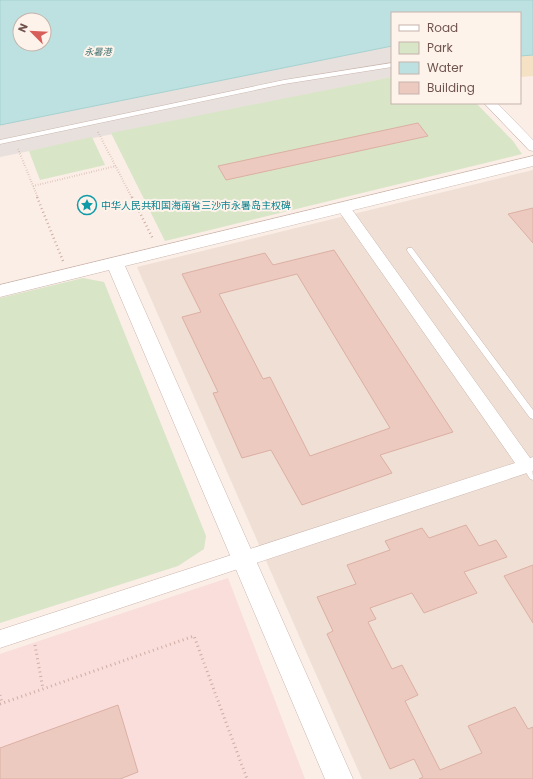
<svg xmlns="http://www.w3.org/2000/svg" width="533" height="779" viewBox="0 0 533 779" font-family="Poppins,'Noto Sans SC',sans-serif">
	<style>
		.residential { fill: #f0dfd5 }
		.commercial { fill: #f9dedb }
		.industrial { fill: #e8e0dc }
		.green { fill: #d8e5c6 }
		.sand { fill: #f5e2c4 }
		.water { fill: #bce1e0; stroke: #a4d1d0; fill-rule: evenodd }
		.building { fill: #eccac0; stroke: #dcafa3; fill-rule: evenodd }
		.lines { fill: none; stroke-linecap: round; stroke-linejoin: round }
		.service-casing { stroke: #cab5ad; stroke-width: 1 }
		.minor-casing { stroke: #cab5ad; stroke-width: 1 }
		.tertiary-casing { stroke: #cab5ad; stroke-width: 1 }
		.path-far2 { stroke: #d0ada4; stroke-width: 2; stroke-dasharray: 0.5 2; stroke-linecap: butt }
		.path-far1 { stroke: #d0ada4; stroke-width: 2.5; stroke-dasharray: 1 3; stroke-linecap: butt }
		.path { stroke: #d0ada4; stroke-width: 3; stroke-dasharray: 1 3.5; stroke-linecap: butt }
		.service { fill: #fff; fill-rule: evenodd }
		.minor { fill: #fff; fill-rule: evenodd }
		.tertiary { fill: #fff; fill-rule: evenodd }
		.labels { text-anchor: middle; stroke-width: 4; stroke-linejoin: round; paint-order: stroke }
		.far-water-label { font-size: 9px; font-style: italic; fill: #437373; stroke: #fdf3eb }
		.culture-label { font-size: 10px; fill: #0d838f; stroke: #fdf3eb; text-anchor: start }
	</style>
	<rect width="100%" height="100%" fill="#faeee6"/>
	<polygon class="residential" points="533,170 533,779 362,779 137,267"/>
	<polygon class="commercial" points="228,578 305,779 0,779 0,654"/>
	<polygon class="industrial" points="392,46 392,77 0,157 0,125"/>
	<g class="green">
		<polygon points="392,77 392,103 476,103 513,141 522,154 165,241 111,133"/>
		<polygon points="92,137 105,165 40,180 29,151"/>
		<polygon points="83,278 104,282 206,536 204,549 178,566 0,623 0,298"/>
	</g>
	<polygon class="sand" points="533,55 533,76 520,77 520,56"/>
	<path class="water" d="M0 0H533V55L520 56V13H392V46L0 125ZM20 20H44V44H20Z"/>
	<g class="building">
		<polygon points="418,123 428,136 226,180 218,166"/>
		<polygon points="533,208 533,243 508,214"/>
		<path d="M334 250 453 432 380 455 392 473 302 505 271 450 242 458 213 393 218 392 182 317 201 312 182 274 265 253 273 265ZM297 274 390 428 310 456 270 377 263 379 219 294Z"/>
		<polygon points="466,525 479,546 496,540 507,557 464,572 477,593 424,613 412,593 370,608 376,619 368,622 392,669 402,665 418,695 405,701 440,770 482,753 468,726 515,707 528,729 533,727 533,779 419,779 423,777 414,759 390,769 327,634 333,631 317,597 356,584 347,565 390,550 385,541 422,528 429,538"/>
		<polygon points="533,565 533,623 504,576"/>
		<polygon points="118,705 138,772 120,779 0,779 0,748"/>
	</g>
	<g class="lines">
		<defs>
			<g id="service">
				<polygon points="392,63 392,67 284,84 0,144 0,140 284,80"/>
				<polygon points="408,248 412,248 533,410 533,419 530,418 408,252 407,250"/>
				<path d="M526 463C533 465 533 474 533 480L530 479 522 466 523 464Z"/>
			</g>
			<g id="minor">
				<polygon points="484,103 497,103 533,140 533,151 529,150"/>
				<polygon points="343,203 348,204 530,458 533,457 533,471 0,648 0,630 515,463 336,207 338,204"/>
			</g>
			<polygon id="tertiary" points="533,156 533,166 125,266 353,779 325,779 109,270 0,297 0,285"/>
		</defs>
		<use href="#service" class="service-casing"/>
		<use href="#minor" class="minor-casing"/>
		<use href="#tertiary" class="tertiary-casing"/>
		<g class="path-far2">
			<polyline points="98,132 132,198"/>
			<polyline points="18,149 38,198"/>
			<polyline points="33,186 116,166"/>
		</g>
		<g class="path-far1">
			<polyline points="37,197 63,261"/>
			<polyline points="132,197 153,239"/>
		</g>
		<g class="path">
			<polyline points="35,645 43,689"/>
			<polyline points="0,695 2,703"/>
			<polyline points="0,704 194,636 247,779"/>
		</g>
		<use href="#service" class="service"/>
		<use href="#minor" class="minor"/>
		<use href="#tertiary" class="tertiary"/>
	</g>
	<defs>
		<symbol id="sight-ring" viewBox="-11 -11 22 22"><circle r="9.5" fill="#fdf3eb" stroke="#0f9aa8" stroke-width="1.5"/><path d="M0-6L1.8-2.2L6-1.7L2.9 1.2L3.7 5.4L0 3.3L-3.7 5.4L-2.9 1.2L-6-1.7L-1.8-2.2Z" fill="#0f9aa8"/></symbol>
	</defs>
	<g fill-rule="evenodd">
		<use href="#sight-ring" x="76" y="194" width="22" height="22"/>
	</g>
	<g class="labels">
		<g class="far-water-label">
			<text x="98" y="55">永暑港</text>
		</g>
		<g class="culture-label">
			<text x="101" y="209">中华人民共和国海南省三沙市永暑岛主权碑</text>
		</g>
	</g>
	<rect x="391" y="12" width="130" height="92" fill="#fdf3eb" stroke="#c5b3ac"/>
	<rect x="399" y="25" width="20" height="6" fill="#ffffff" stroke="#c5b3ac"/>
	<text x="427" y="32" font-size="12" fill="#70544e">Road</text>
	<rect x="399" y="42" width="20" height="12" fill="#d8e5c6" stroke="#c5b3ac"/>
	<text x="427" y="52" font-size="12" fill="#70544e">Park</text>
	<rect x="399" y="62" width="20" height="12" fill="#bce1e0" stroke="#c5b3ac"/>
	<text x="427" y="72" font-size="12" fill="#70544e">Water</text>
	<rect x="399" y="82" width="20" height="12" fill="#eccac0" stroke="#c5b3ac"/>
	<text x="427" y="92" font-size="12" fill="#70544e">Building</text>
	<g transform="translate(32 32) rotate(294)"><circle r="19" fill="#fdf3eb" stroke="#c5b3ac"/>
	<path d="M0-3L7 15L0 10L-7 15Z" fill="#d65f59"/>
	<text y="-6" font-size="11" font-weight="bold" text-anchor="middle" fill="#70544e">N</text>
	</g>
</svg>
